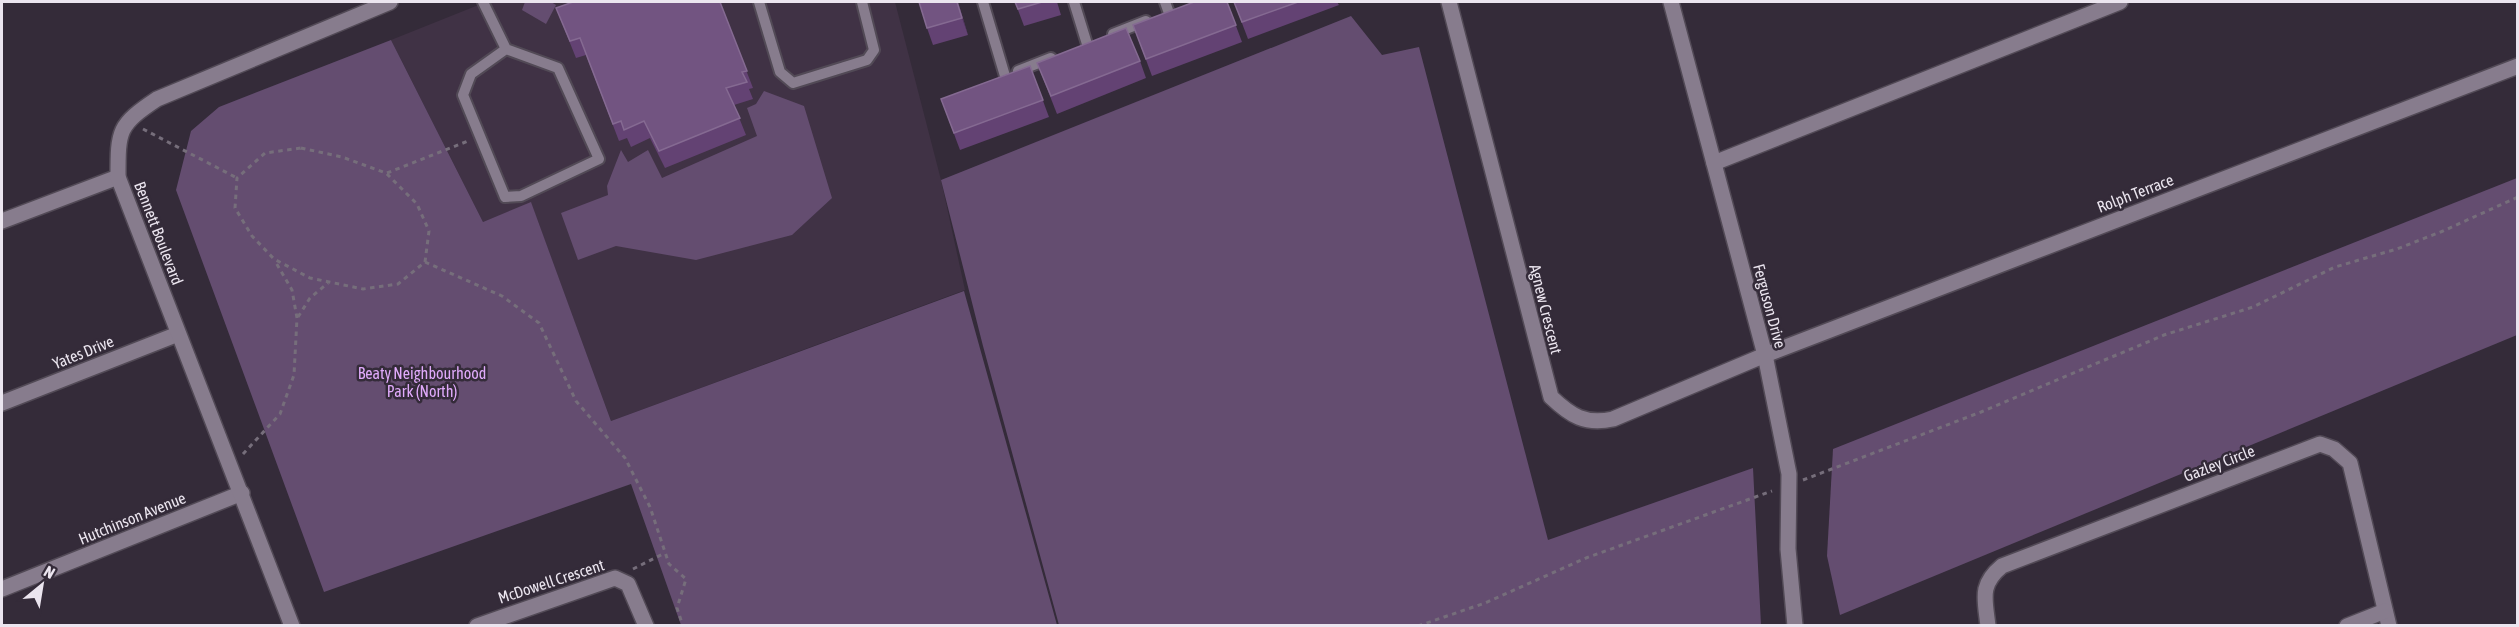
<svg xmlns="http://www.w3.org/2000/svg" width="2519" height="627" viewBox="0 0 2519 627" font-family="'Asap Condensed',sans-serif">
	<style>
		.built { fill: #403245 }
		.green { fill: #644d70 }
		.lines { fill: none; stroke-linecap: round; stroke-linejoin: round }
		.service-casing { stroke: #524a56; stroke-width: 14 }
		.minor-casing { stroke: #524a56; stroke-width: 18 }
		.tertiary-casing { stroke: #524a56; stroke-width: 18 }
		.path { stroke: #766e7b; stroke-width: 3; stroke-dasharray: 4.5 4.5; stroke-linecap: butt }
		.service { stroke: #877c8d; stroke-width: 10 }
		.minor { stroke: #877c8d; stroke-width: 15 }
		.tertiary { stroke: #877c8d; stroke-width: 15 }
		.wall { fill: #634273 }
		.shaded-wall { fill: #4a3256 }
		.building { fill: #725481; stroke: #856a92; stroke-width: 1.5 }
		.labels { text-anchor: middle; stroke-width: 5; stroke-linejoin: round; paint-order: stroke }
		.street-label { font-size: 16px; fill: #ebe5ef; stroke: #342b39 }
		.park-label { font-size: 16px; fill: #e0aafb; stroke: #342b39 }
	</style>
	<rect width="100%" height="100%" fill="#342b39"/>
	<polygon class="built" points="486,2 895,2 941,180 965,290 611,421 531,203 483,222 391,40"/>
	<g class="green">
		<polygon points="525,2 551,2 556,5 546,24 522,10"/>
		<polygon points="1351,16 1382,55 1419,47 1548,540 1753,468 1761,625 1059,625 983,346 941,180"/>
		<polygon points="391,40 483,222 531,202 611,421 964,291 1057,625 681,625 631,484 324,592 176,190 191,131 219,107"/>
		<polygon points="764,91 804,106 832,198 792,235 696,260 616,246 578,260 561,213 608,195 607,186 621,150 628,162 648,150 662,178 757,136 747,108 756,104"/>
		<polygon points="2517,178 2517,335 1840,615 1827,556 1833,449"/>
	</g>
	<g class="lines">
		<defs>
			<g id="service">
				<polyline points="483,2 506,49 558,68 599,159 521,196 505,197 463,95 471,74 506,49"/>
				<polyline points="759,2 780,72 793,83 867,60 874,50 862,2"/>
				<polyline points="983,2 1005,76"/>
				<polyline points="1074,2 1087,44"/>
				<polyline points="1165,2 1169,13"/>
				<polyline points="1113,34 1146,21"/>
				<polyline points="1018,71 1051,58"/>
			</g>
			<g id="minor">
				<path d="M1449 2 1551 397C1571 416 1585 425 1613 419L1765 355 2518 66"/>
				<polyline points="1714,163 2120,2"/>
				<polyline points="2,221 118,177"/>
				<polyline points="2,403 178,334"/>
				<polyline points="2,589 242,493"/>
				<polyline points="477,626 615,578 628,584 646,626"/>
				<path d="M1988 626C1985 599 1979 585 2002 566L2320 444 2334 449 2350 463 2389 626"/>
				<polyline points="2347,626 2385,611"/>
			</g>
			<g id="tertiary">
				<polyline points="1671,2 1765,355 1789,474 1788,549 1795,626"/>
				<path d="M292 626 118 177C118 130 118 125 157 99L390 2"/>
			</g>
		</defs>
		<use href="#service" class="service-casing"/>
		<use href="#minor" class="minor-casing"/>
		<use href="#tertiary" class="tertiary-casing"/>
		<g class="path">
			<polyline points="143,129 237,178"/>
			<polygon points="301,148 342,157 386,173 417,204 429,231 425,262 398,284 363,289 310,278 274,259 252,236 235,208 237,178 265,153"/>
			<polyline points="387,173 468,141"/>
			<polyline points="425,262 502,296 539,323 576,401 625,458 650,507 669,564 686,579 677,608 683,626"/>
			<polyline points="298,317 310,298 328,283"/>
			<polyline points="243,454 280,414 294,375 297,318 292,290 275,261"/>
			<polyline points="1803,480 1981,412 2164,335 2253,307 2335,267 2397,249 2443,231 2518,197"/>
			<polyline points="633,569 665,553"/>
			<polyline points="1418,626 1485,603 1586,558 1772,491"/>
		</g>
		<use href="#service" class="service"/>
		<use href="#minor" class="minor"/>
		<use href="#tertiary" class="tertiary"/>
	</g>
	<g class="wall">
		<polygon points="722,2 720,3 753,88 749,89 753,99 734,105 746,135 665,168 650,138 631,147 627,138 619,141 586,55 576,58 556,8"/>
		<polygon points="919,2 958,2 968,35 933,45 927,28"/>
		<polygon points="1015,2 1057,2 1061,15 1024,26"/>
		<polygon points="1227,2 1242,42 1152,76 1133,25"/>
		<polygon points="1234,2 1337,2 1339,5 1248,39"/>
		<polygon points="1140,61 1146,78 1057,114 1037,63"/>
		<polygon points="1030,66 1049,117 960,150 941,99"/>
	</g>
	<polygon class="shaded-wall" points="957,2 958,2 968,35 962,18"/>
	<g class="building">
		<polygon points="573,2 720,2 747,71 742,72 747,82 726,88 740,118 659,151 644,121 624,130 621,121 613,124 580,38 570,41 556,8"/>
		<polygon points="919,2 957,2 962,18 927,28"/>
		<polygon points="1015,2 1042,2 1018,9"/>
		<polygon points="1194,2 1227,2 1236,25 1146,59 1133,25"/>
		<polygon points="1234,2 1298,2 1242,22"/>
		<polygon points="1126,28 1140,61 1051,96 1037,63"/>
		<polygon points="1030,66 1043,100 954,133 941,99"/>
	</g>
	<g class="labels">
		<g class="street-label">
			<text transform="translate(2135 193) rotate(-21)" y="6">Rolph Terrace</text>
			<text transform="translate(159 233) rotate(69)" y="6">Bennett Boulevard</text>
			<text transform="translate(1770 306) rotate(75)" y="6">Ferguson Drive</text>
			<text transform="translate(1546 309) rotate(76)" y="6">Agnew Crescent</text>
			<text transform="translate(83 352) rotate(-22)" y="6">Yates Drive</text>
			<text transform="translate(2219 463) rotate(-21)" y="6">Gazley Circle</text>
			<text transform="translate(132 518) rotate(-22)" y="6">Hutchinson Avenue</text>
			<text transform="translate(551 581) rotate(-18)" y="6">McDowell Crescent</text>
		</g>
		<g class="park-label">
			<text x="422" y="379">Beaty Neighbourhood<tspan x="422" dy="18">Park (North)</tspan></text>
		</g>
	</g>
	<rect width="2519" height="627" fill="none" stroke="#ebe5ef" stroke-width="6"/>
	<g transform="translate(42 585) rotate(30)" stroke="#342b39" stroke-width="4.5" paint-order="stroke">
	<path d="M0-4.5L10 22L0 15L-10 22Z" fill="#ebe5ef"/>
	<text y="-9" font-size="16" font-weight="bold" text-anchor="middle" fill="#ebe5ef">N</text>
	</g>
</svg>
